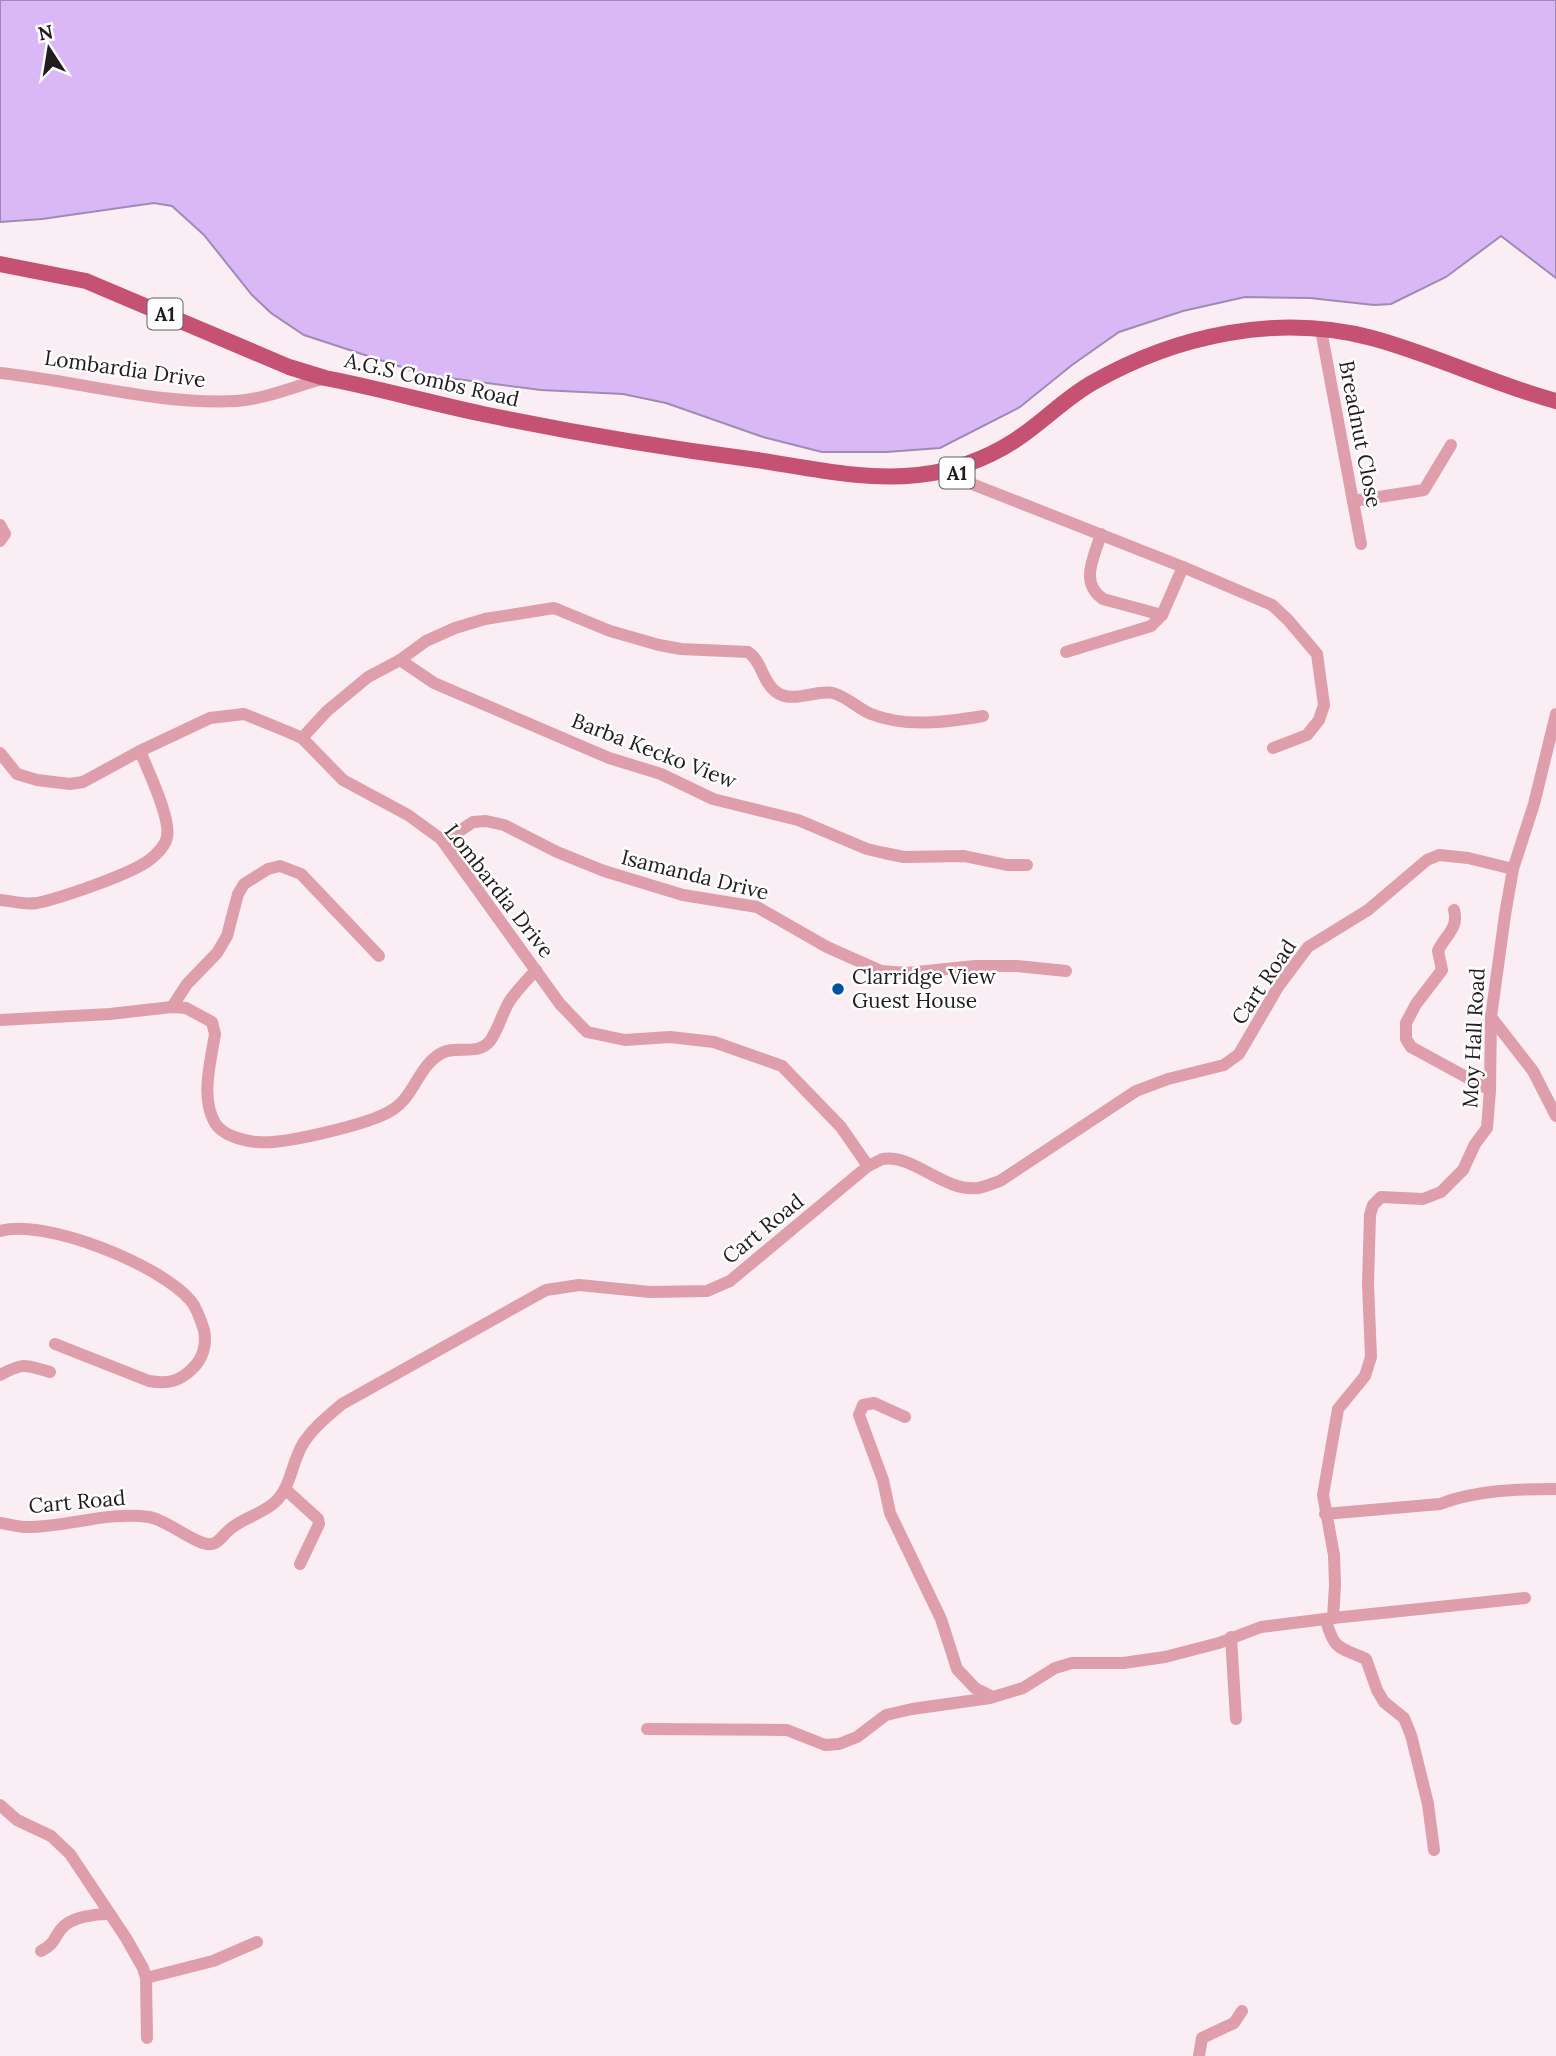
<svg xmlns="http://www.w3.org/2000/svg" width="1556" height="2056" viewBox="0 0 1556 2056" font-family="Lora,serif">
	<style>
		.water { fill: #dab8f6; stroke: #a289b5; stroke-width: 2 }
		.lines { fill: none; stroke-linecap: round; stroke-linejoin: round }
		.minor { stroke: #df9eab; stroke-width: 12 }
		.major { stroke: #c55272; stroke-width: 16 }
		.poi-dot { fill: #0056a4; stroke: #fefefe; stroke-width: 2.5 }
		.labels { text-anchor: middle; stroke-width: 5; stroke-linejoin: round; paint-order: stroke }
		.shield { fill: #fefefe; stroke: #636061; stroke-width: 2 }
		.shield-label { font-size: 19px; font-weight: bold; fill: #211c1e }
		.street-label { font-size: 21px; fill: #211c1e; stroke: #fefefe }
		.poi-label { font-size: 21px; fill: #211c1e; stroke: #fefefe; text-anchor: start }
	</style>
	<rect width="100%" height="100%" fill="#faedf3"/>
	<polygon class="water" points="0,0 1556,0 1556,278 1501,236 1446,277 1391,304 1374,305 1310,298 1245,297 1183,311 1119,332 1072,365 1020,407 940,448 886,452 822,452 763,437 666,403 623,394 541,390 426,375 304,335 271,313 252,295 204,235 172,206 154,203 42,219 0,222"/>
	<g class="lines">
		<g class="minor">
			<polyline points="1321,330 1361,544"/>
			<path d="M0 373C78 381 157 405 236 401 266 399 296 386 325 378"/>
			<polyline points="957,467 972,484 1183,567 1272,605 1288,620 1317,654 1324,705 1319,720 1307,735 1273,748"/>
			<polyline points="1353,501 1424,490 1451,445"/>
			<polyline points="0,525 5,534 0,541"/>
			<path d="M1101 534C1094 558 1079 582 1103 599L1162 615"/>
			<polyline points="1066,652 1151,626 1162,615 1183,567"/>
			<polyline points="400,660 434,683 609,758 661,774 713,799 798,820 867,849 884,853 904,857 964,856 1007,865 1027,865"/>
			<path d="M302 738 327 711 368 677 400 660 426 641 455 628 485 619 554 608 610 631 659 645 681 649 748 652C762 661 762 681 775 691 792 705 815 689 833 693 846 696 858 709 871 714 906 728 947 722 983 716"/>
			<polyline points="0,753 17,774 37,780 70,784 83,782 140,751 210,718 244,714 286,731 302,738 343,780 408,815 441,839 560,1004 587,1032 625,1040 670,1037 714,1042 782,1066 841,1127 868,1166"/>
			<polyline points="441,839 458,832 473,822 486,821 504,825 557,852 604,871 683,895 757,907 827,947 881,971 907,973 975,966 1017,966 1066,971"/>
			<path d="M0 900C12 901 25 905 37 903 61 898 128 875 148 861 156 855 165 847 167 837 171 818 148 771 140 751"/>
			<path d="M1454 910C1459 929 1445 935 1438 951L1442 970 1416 1004 1406 1023V1039L1411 1047 1490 1090"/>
			<polyline points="172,1007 187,984 217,953 227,936 238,894 244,884 268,869 280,866 301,874 379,956"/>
			<polyline points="1491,1017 1533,1071 1556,1116"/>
			<path d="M0 1020 110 1014 172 1007 186 1008 212 1022 215 1034C211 1061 200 1097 215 1123 222 1135 243 1141 257 1142 282 1145 371 1124 392 1110 414 1097 418 1067 440 1054 455 1044 477 1057 490 1041 498 1030 502 1014 509 1002 516 991 527 980 536 970"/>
			<path d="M0 1231C45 1218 161 1265 191 1301 197 1308 201 1321 204 1330 207 1344 203 1359 192 1369 179 1382 167 1384 149 1381L55 1344"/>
			<path d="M0 1375C24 1362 25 1365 50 1372"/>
			<polyline points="905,1417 874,1403 863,1405 859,1415 883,1480 890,1513 941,1619 957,1669 975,1688 993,1697"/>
			<polyline points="285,1489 318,1519 319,1524 300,1564"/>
			<path d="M1325 1514 1440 1504C1475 1490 1519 1489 1556 1489"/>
			<path d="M0 1523C9 1524 18 1527 27 1527 68 1527 108 1511 149 1517 168 1520 198 1547 212 1544 220 1542 222 1536 228 1531 240 1519 260 1515 274 1503 292 1487 291 1462 304 1442 314 1427 328 1416 342 1404L546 1290 579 1285 650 1292 707 1291 730 1281 868 1166C873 1164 879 1160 883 1159 914 1154 943 1192 978 1188 985 1187 993 1183 1000 1181L1136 1091 1168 1079 1224 1065 1239 1054 1278 987 1308 947 1368 910 1427 860 1439 855 1468 858 1513 869"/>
			<polyline points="1333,1618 1335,1585 1334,1555 1323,1495 1338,1409 1365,1376 1371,1357 1368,1284 1370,1215 1373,1205 1381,1197 1423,1199 1441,1192 1463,1170 1475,1144 1487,1128 1490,1090 1491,1017 1505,915 1513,869 1534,804 1556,714"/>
			<path d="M1326 1620C1334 1651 1340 1647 1366 1659L1377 1690 1384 1702 1404 1718 1411 1735 1428 1804 1434 1850"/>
			<polyline points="1231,1637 1236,1719"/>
			<polyline points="647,1729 787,1730 825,1745 839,1744 857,1737 886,1715 912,1709 990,1698 1023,1688 1055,1668 1072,1663 1123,1663 1165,1657 1219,1643 1261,1627 1333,1618 1525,1598"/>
			<polyline points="0,1805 17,1820 51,1836 70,1854 126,1938 143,1968 146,1978 147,2038"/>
			<path d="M41 1951C58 1942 53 1936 64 1926 73 1917 96 1914 108 1914"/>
			<polyline points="146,1978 213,1961 257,1942"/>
			<polyline points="1199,2056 1202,2038 1234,2023 1242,2011"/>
		</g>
		<path class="major" d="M0 264 86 281 289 367 325 378C378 388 430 403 483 414 574 433 665 448 757 460 809 468 865 481 918 475 951 472 986 459 1014 441 1042 423 1064 399 1092 383 1176 335 1278 313 1372 338 1435 355 1493 384 1556 401"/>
	</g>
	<circle class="poi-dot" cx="838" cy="989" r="7"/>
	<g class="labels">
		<g class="shield">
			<rect x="147.5" y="298.5" width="35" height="31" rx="5"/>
			<rect x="939.5" y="457.5" width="35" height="31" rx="5"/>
		</g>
		<g class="shield-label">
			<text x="165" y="321">A1</text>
			<text x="957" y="480">A1</text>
		</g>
		<g class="street-label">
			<text transform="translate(125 369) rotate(8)" y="7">Lombardia Drive</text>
			<text transform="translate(432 380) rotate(13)" y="7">A.G.S Combs Road</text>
			<text transform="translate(1360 434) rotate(79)" y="7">Breadnut Close</text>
			<text transform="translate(654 751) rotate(21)" y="7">Barba Kecko View</text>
			<text transform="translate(695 875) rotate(14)" y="7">Isamanda Drive</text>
			<text transform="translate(499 891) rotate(52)" y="7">Lombardia Drive</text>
			<text transform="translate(1264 982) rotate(-56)" y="7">Cart Road</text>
			<text transform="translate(1474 1038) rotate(-87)" y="7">Moy Hall Road</text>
			<text transform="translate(763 1229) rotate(-39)" y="7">Cart Road</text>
			<text transform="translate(77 1502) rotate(-5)" y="7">Cart Road</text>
		</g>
		<g class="poi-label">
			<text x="852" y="984">Clarridge View<tspan x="852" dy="24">Guest House</tspan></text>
		</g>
	</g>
	<g transform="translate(49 49) rotate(348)" stroke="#fefefe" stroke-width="5" paint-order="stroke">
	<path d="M0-5L12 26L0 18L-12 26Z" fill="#211c1e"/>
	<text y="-10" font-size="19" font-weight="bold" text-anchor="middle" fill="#211c1e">N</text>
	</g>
</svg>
